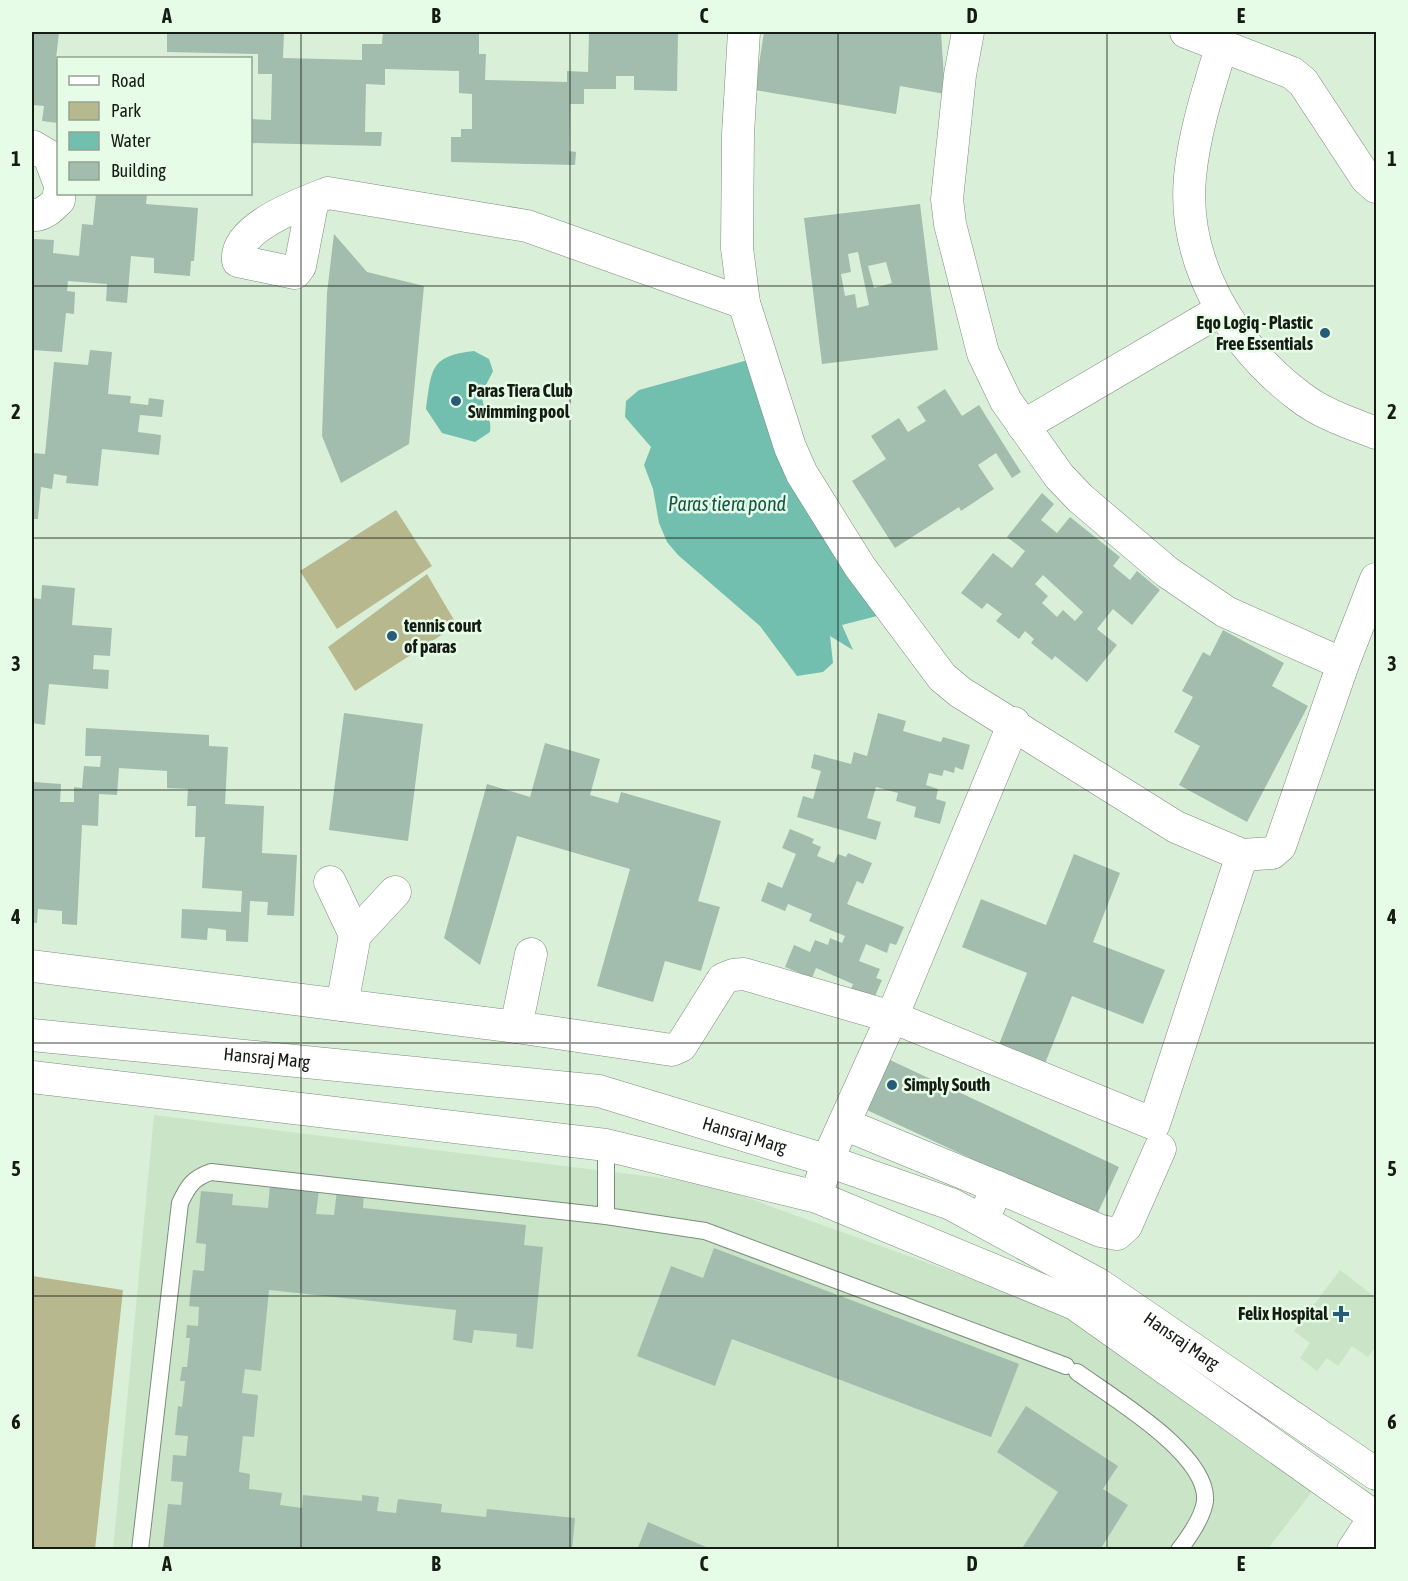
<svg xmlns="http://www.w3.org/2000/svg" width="1408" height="1581" viewBox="0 0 1408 1581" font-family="'Asap Condensed',sans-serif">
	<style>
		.built { fill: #cae4c8 }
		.green { fill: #b8b88f }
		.water { fill: #72bfb0 }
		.building { fill: #a2bdae; fill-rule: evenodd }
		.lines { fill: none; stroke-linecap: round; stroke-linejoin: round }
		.lane-casing { stroke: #7b8e7a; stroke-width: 18 }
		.street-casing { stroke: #7b8e7a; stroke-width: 33 }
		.lane { stroke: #fff; stroke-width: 16 }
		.street { stroke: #fff; stroke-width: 32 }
		.grid { fill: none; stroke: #151c14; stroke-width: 1.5; stroke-opacity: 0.55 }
		.poi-dot { fill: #275c78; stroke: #e7fce6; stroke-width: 2 }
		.labels { text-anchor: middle; stroke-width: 5; stroke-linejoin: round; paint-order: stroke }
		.poi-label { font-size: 18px; font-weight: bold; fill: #151c14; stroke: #e7fce6; text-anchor: start }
		.street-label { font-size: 18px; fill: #151c14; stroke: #e7fce6 }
		.water-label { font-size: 20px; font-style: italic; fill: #16574c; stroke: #e7fce6 }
		.neatline { fill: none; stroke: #151c14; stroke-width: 2 }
		.grid-label { font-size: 20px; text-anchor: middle; font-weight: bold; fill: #151c14 }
	</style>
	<rect width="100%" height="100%" fill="#daefd8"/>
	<g class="built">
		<polygon points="154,1115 709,1184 1091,1322 1314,1489 1267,1550 113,1550"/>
		<polygon points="1340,1270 1376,1298 1376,1346 1368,1357 1352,1346 1338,1366 1327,1358 1317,1371 1300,1358 1310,1343 1294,1331"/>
	</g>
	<g class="green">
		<polygon points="396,510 432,566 337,629 300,571"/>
		<polygon points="427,574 457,625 355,691 328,647"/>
		<polygon points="32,1276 123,1290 95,1549 32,1549"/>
	</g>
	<g class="water">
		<path d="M474 351 489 359 493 371C490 378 484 387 483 394 480 408 493 416 490 432L475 442 442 433 426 409C432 370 429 356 474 351Z"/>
		<polygon points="748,360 877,616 842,625 853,650 830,636 833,663 823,672 797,676 760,626 678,555 667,542 659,523 653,489 644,465 651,447 625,417 626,401 639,390"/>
	</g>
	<g class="building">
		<polygon points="32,32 59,32 56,59 58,60 58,123 42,121 44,106 32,105"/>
		<polygon points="167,32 284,32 283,58 362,60 362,44 382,44 383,32 479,32 479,54 486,54 485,80 567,82 567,71 588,72 589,32 678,32 677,91 634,90 634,76 616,76 616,89 584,89 584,104 570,104 569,151 576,152 575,165 451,162 451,137 461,137 461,129 472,129 472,94 459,93 459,71 385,69 385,85 366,84 365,132 382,132 381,146 250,143 250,119 271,120 272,74 258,74 258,54 167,52"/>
		<polygon points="764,32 941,32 945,94 900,86 896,114 755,90"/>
		<polygon points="96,194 147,194 146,204 198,208 194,261 191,261 190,276 154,273 154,258 131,256 127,303 106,301 107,284 68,281 67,291 75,292 74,314 66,313 62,352 32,350 32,249 34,239 54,240 53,253 79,256 82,224 93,225"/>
		<path d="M920 204 938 350 822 364 804 218ZM858 252 869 305 857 308 855 294 845 296 841 274 851 272 848 254ZM886 262 892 283 874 288 868 266Z"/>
		<polygon points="334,234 367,272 424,286 409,444 341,483 322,436 327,293"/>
		<polygon points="90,350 112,352 108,394 131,396 130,403 148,405 149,398 164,400 162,417 140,415 138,432 161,435 159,455 102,449 98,486 66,483 67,476 54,474 52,489 41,487 38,519 32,519 33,453 45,454 54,362 88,365"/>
		<polygon points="945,389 962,416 979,405 1021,472 1012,478 996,453 978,465 994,489 961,511 959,507 895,548 852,481 886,459 871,436 899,418 908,432 926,421 917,407"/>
		<path d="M1042 493 1054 504 1041 520 1057 533 1070 517 1120 557 1113 566 1130 580 1137 571 1160 590 1132 625 1113 609 1097 629 1117 645 1087 682 1055 656 1052 660 1031 643 1034 639 1025 631 1019 639 996 621 1002 614 987 603 982 609 961 593 993 553 1012 568 1025 551 1007 537ZM1043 575 1083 612 1075 621 1063 610 1057 617 1042 603 1048 596 1035 584Z"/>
		<polygon points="42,585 75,588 72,625 112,628 110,656 94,655 93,669 109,670 108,689 49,684 45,725 32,723 32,598 41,599"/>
		<polygon points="1223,630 1284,663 1272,686 1308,706 1247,822 1179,785 1200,746 1174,732 1193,697 1182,691 1203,652 1210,656"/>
		<polygon points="344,713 423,724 408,841 329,830"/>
		<polygon points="878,713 906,721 903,731 941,742 943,737 970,745 963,770 955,767 954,773 944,770 942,776 929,773 926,785 938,789 936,799 946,802 940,824 914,817 916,807 896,801 898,793 876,787 867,818 881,822 876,840 797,817 803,796 813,799 821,771 811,768 814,754 851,764 854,752 867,756"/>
		<polygon points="86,728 209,735 209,746 228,747 225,804 264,806 262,853 297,855 294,916 267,915 268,902 250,901 248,942 226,941 226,930 208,928 207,940 181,938 182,909 241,912 242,891 202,888 205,837 195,837 196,806 187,806 188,789 167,788 167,771 119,768 117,795 99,794 98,826 82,825 77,925 62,924 62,911 38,909 37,923 32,923 34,782 61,784 60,802 74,802 74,787 82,788 84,766 100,767 101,756 85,756"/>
		<polygon points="545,743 600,759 590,795 618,803 621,792 721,821 698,901 720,907 701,971 665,961 653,1002 597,986 630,869 517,836 480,965 444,938 487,784 530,797"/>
		<polygon points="790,829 814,839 812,843 821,847 817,856 834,863 838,854 846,857 848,853 872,863 863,884 857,881 847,904 904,927 896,945 890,943 887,953 866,944 859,961 880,969 876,978 882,980 872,1003 849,994 853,984 816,968 812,978 785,967 794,945 810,952 815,940 828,945 830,938 842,943 845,936 809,921 812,914 788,904 785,911 761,901 768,882 782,888 796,854 782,848"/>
		<polygon points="1074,854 1120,873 1093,942 1165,970 1143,1024 1072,996 1044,1066 998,1047 1027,973 962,947 981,899 1046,925"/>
		<polygon points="890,1060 1119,1167 1096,1217 867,1110"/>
		<polygon points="270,1185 319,1190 316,1214 334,1215 337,1190 364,1193 363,1208 526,1225 524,1245 543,1247 533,1349 516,1347 517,1334 474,1330 472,1343 453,1340 456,1310 269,1290 261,1371 245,1369 242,1393 258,1395 254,1437 243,1436 239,1472 250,1474 249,1489 282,1493 280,1505 302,1508 303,1495 362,1501 362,1495 379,1497 377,1511 396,1513 398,1499 442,1504 441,1512 486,1517 487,1509 575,1518 572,1550 163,1549 168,1504 181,1505 183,1482 171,1481 173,1455 186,1456 188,1436 175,1435 178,1406 182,1407 185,1381 180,1381 182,1367 187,1367 190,1338 186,1338 187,1325 198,1326 199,1307 189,1306 193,1270 204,1271 206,1244 196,1243 201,1191 233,1194 232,1205 268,1208"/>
		<polygon points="714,1248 1019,1364 991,1437 732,1339 715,1386 637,1356 671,1266 703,1278"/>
		<polygon points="1026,1406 1118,1466 1103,1489 1128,1505 1100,1550 1021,1550 1058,1492 997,1452"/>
		<polygon points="648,1522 713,1550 637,1550"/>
	</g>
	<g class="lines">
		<defs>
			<g id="lane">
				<polyline points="606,1145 606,1216"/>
				<path d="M1077 1372C1111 1397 1209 1454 1205 1501 1203 1517 1189 1537 1179 1550"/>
				<path d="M140 1550 180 1203C188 1186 193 1178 211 1172L606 1216 705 1231 1066 1366"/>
			</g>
			<g id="street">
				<polyline points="744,32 738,134 737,248 744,303 790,447 802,474 860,567 942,677 960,692 1176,827 1242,855 1272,853 1280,846 1343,664 1376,579"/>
				<polyline points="968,32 960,75 947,199 950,224 983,353 1006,401 1059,476 1080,498 1167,572 1226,612 1343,664"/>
				<polyline points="1186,32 1292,73 1303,82 1366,178 1376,187"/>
				<path d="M1222 45C1209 87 1194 133 1190 177 1182 263 1233 346 1299 396 1322 414 1350 423 1376 433"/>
				<polyline points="32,146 49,156 58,180"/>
				<path d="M313 199 300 266 295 273 238 261C234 227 303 203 328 193L527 226 744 303"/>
				<path d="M32 215C43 216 51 208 59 200V194"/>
				<polyline points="1023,426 1221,310"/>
				<polyline points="330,882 355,935"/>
				<polyline points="32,966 516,1027 672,1050 681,1046 723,979 733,975 744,974 892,1017 1154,1124 1242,855"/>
				<polyline points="342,1005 355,935 395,892"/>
				<polyline points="516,1027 531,954"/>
				<path id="s1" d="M32 1035 599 1091 822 1159 951 1204 1098 1284 1376 1474"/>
				<polyline points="32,1077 606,1145 817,1197 1075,1304 1375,1517"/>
				<polyline points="844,1124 997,1187 989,1206"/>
				<polyline points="821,1181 827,1161 892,1017 1014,723"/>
				<polyline points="997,1187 1101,1231 1117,1234 1126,1226 1160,1149"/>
				<polyline points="1353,1550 1376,1515"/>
			</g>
		</defs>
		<use href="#lane" class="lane-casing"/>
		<use href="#street" class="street-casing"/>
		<use href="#lane" class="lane"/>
		<use href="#street" class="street"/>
	</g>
	<path class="grid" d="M301 32V1550M570 32V1550M838 32V1550M1107 32V1550M32 286H1376M32 538H1376M32 790H1376M32 1043H1376M32 1296H1376"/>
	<g class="poi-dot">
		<circle cx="1325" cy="333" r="6"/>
		<circle cx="456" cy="401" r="6"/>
		<circle cx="392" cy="636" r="6"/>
		<circle cx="892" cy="1085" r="6"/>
		<path d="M1338 1305h6v6h6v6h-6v6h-6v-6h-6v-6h6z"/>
	</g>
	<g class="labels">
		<g class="poi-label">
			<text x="1313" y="329" text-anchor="end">Eqo Logiq - Plastic<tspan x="1313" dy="21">Free Essentials</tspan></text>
			<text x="468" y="397">Paras Tiera Club<tspan x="468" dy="21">Swimming pool</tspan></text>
			<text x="404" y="632">tennis court<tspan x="404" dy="21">of paras</tspan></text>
			<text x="904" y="1091">Simply South</text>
			<text x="1328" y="1320" text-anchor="end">Felix Hospital</text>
		</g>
		<g class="street-label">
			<text dy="6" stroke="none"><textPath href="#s1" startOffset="236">Hansraj Marg</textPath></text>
			<text dy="6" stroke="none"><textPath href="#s1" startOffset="722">Hansraj Marg</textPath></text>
			<text dy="6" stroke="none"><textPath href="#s1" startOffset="1208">Hansraj Marg</textPath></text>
		</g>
		<g class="water-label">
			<text x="727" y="511">Paras tiera pond</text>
		</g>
	</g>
	<rect width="1408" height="1581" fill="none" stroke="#e7fce6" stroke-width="66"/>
	<rect x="57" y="57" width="195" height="138" fill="#e7fce6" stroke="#93a292" stroke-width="1.5"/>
	<rect x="69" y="76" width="30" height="9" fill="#ffffff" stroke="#93a292" stroke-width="1.5"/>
	<text x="111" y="87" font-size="18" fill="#151c14">Road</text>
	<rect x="69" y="102" width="30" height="18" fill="#b8b88f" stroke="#93a292" stroke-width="1.5"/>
	<text x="111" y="117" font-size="18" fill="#151c14">Park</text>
	<rect x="69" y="132" width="30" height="18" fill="#72bfb0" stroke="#93a292" stroke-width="1.5"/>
	<text x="111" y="147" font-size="18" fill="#151c14">Water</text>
	<rect x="69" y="162" width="30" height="18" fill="#a2bdae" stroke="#93a292" stroke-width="1.5"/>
	<text x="111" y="177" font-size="18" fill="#151c14">Building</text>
	<rect x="33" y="33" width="1342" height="1515" class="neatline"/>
	<g class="grid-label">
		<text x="167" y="23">A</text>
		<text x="436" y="23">B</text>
		<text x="704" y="23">C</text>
		<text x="972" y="23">D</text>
		<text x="1241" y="23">E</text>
		<text x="16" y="166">1</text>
		<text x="1392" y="166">1</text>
		<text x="16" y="419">2</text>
		<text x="1392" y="419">2</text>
		<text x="16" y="671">3</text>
		<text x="1392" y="671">3</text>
		<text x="16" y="924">4</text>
		<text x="1392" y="924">4</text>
		<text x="16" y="1176">5</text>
		<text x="1392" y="1176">5</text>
		<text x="16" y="1429">6</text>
		<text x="1392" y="1429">6</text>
		<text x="167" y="1571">A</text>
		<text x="436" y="1571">B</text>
		<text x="704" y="1571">C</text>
		<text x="972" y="1571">D</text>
		<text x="1241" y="1571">E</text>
	</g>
</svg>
